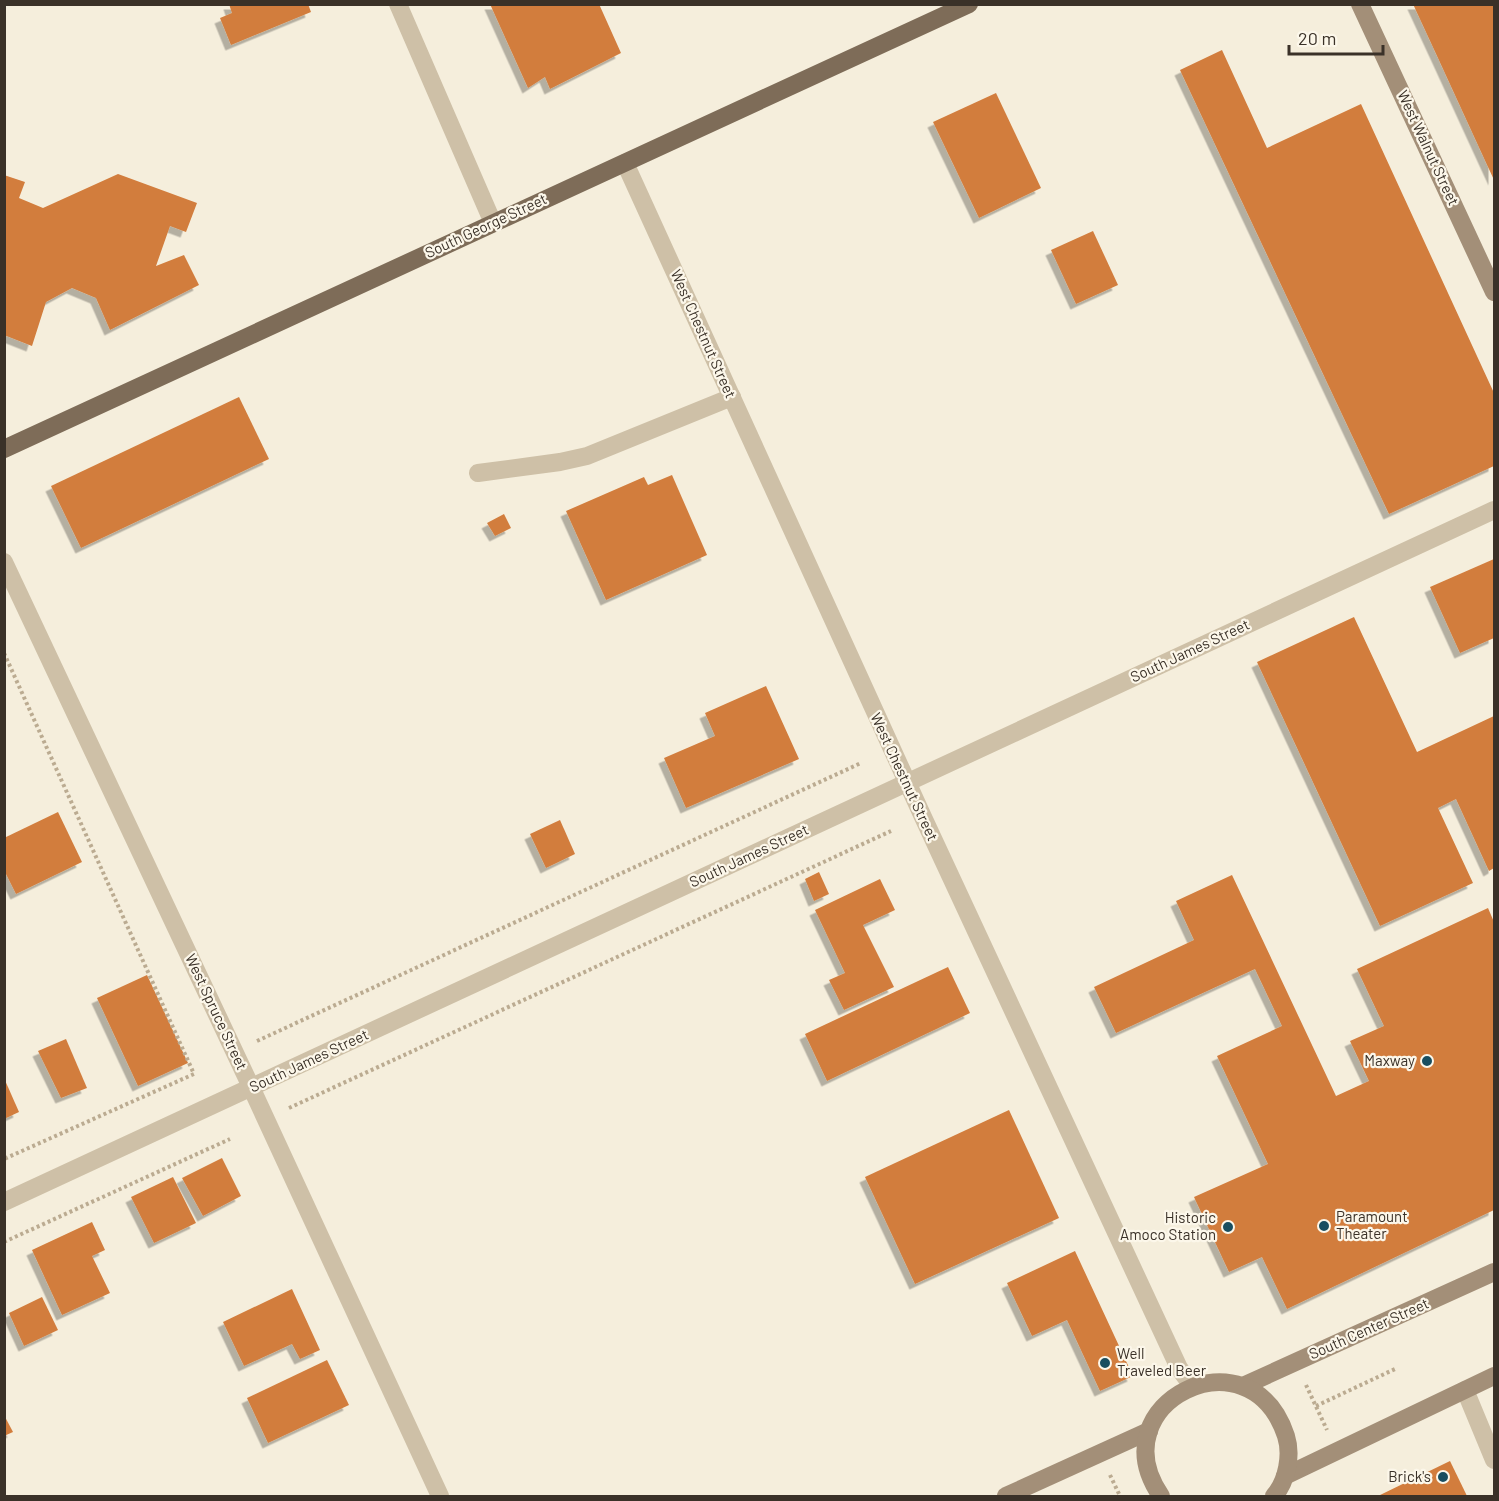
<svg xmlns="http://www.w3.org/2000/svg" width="1499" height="1501" viewBox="0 0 1499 1501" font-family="Barlow,sans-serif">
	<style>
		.building { fill: #d27d3d; filter: url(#shadow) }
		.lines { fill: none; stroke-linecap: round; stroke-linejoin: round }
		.path { stroke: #bbab91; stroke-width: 4; stroke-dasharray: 3 3; stroke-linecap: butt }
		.lane { stroke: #cec0a7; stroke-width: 18 }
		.street { stroke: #cec0a7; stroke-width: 18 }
		.secondary { stroke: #a38f78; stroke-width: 18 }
		.primary { stroke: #7e6c58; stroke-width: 18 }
		.poi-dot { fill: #194e60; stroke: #fcf7ea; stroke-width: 2 }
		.labels { text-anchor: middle; stroke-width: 4.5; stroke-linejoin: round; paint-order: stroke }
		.street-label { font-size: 15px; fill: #3a3128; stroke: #fcf7ea }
		.poi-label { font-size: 15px; fill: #3a3128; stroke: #fcf7ea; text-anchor: end }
	</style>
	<defs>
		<filter id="shadow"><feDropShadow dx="-5.5" dy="5.5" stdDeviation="0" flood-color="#0004"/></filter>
	</defs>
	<rect width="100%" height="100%" fill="#f5eedc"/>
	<g class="building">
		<polygon points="229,4 308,4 311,12 231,45 220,18 232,13"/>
		<polygon points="490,4 599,4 621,53 550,89 545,77 528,88"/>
		<polygon points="1413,4 1494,4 1494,180 1438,58"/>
		<polygon points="1222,50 1267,148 1361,104 1494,393 1494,466 1389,514 1180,70"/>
		<polygon points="996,93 1041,188 979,218 933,122"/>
		<polygon points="118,174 197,203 186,232 170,226 156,266 184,255 199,285 110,330 96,298 72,288 46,302 32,346 4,335 4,175 25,182 19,198 43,208"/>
		<polygon points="1093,231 1118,285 1076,304 1051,250"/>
		<polygon points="239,397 269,459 81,548 51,486"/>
		<polygon points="672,475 707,555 606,600 566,511 644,477 648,485"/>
		<polygon points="504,514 511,528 495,536 487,523"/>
		<polygon points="1494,559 1494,638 1460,653 1430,587"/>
		<polygon points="1354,617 1417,752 1494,716 1494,868 1489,871 1456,799 1438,808 1473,883 1380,926 1257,662"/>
		<polygon points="766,686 799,759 686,808 664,758 715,736 705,713"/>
		<polygon points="58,812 82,862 16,894 4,870 4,838"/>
		<polygon points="560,820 575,854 546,868 530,834"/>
		<polygon points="819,872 829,894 814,901 805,879"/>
		<polygon points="1232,875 1336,1096 1369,1081 1350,1041 1384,1026 1357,969 1488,908 1494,922 1494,1210 1287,1309 1262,1257 1229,1272 1194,1197 1268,1164 1217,1056 1282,1026 1255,969 1116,1033 1094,987 1194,940 1176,901"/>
		<polygon points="880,879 895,910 863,925 894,987 844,1010 829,980 845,973 815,910"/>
		<polygon points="948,967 970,1013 827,1081 805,1034"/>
		<polygon points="147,975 188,1063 138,1086 97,998"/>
		<polygon points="66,1039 87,1088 61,1098 38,1051"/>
		<polygon points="4,1078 19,1112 4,1119"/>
		<polygon points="1009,1110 1059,1218 915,1284 865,1177"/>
		<polygon points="222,1158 241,1196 203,1216 182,1178"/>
		<polygon points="173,1177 196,1223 154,1243 131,1197"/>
		<polygon points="92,1222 105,1250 92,1256 110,1293 62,1315 32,1250"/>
		<polygon points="1075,1251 1133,1376 1100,1391 1067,1320 1032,1336 1007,1283"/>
		<polygon points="292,1289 320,1350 300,1359 292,1344 244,1366 223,1322"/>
		<polygon points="42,1297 58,1330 24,1346 9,1313"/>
		<polygon points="327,1360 349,1405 268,1443 247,1398"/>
		<polygon points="4,1415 13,1432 4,1436"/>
		<polygon points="1450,1461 1467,1496 1378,1496"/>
	</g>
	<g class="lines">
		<g class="path">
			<polyline points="4,653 194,1074 4,1159"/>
			<polyline points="257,1041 861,763"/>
			<polyline points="289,1108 891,831"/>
			<polyline points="4,1242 230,1139"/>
			<polyline points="1306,1385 1327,1430"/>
			<polyline points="1316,1406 1395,1369"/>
			<polyline points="1110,1475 1120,1496"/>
		</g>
		<g class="lane">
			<polyline points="478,473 560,462 587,456 732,397"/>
			<polyline points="1465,1390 1494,1460"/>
		</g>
		<g class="street">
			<polyline points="398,4 493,223"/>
			<polyline points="625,163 923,817 1179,1368 1192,1386"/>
			<polyline points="4,562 251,1087 440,1496"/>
			<polyline points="4,1202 1494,510"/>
		</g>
		<g class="secondary">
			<polyline points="1360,4 1494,292"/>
			<polyline points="1243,1386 1494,1272"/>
			<polyline points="1285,1476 1494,1376"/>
			<polyline points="1006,1496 1149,1431"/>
			<path d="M1161 1496C1097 1403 1250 1327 1286 1436 1292 1455 1287 1481 1274 1496"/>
		</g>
		<polyline class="primary" points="4,449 969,4"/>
	</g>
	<g class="poi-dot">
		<circle cx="1427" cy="1061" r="6"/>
		<circle cx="1324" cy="1226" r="6"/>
		<circle cx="1228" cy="1227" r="6"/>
		<circle cx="1105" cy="1363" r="6"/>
		<circle cx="1443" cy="1477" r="6"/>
	</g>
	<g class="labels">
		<g class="street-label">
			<text transform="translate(1428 148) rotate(65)" y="5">West Walnut Street</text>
			<text transform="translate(486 226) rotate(-25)" y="5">South George Street</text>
			<text transform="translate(703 334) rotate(66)" y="5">West Chestnut Street</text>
			<text transform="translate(1190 651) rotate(-25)" y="5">South James Street</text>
			<text transform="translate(904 777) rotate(65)" y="5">West Chestnut Street</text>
			<text transform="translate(749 856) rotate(-25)" y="5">South James Street</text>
			<text transform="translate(216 1012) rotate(65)" y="5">West Spruce Street</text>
			<text transform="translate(309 1061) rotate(-25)" y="5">South James Street</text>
			<text transform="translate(1369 1329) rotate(-24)" y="5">South Center Street</text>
		</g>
		<g class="poi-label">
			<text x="1415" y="1066">Maxway</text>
			<text x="1336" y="1222" text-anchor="start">Paramount<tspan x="1336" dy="17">Theater</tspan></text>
			<text x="1216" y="1223">Historic<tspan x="1216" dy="17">Amoco Station</tspan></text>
			<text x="1117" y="1359" text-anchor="start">Well<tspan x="1117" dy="17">Traveled Beer</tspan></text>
			<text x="1431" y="1482">Brick's</text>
		</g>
	</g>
	<rect width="1499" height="1501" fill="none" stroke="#3a3128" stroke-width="12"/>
	<path d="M1289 45v9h94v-9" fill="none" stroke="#3a3128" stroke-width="3"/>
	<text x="1298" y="45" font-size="18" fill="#3a3128" stroke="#fcf7ea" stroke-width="4.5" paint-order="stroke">20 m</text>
</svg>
